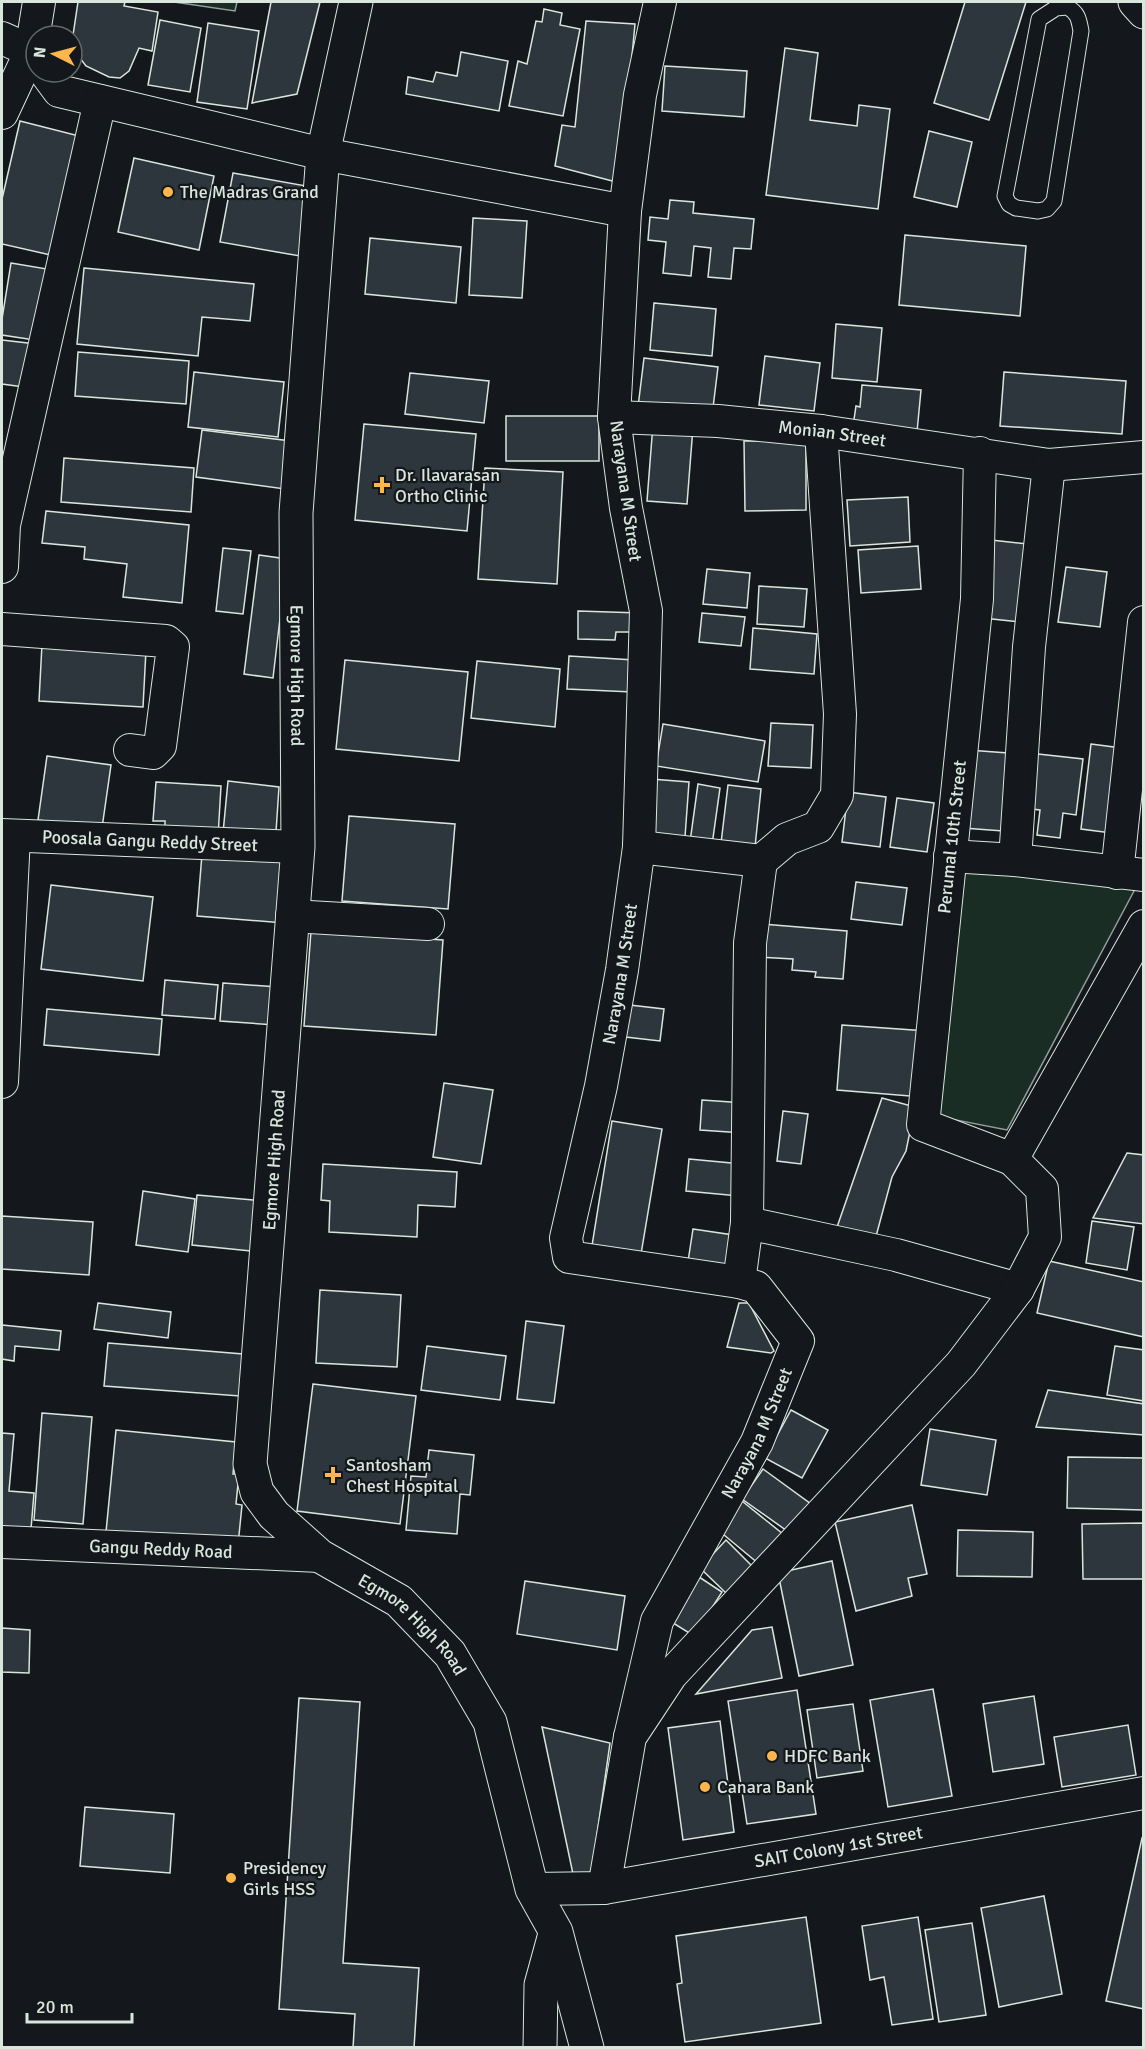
<svg xmlns="http://www.w3.org/2000/svg" width="1145" height="2049" viewBox="0 0 1145 2049" font-family="Signika,sans-serif">
	<style>
		.green { fill: #1a2d24; stroke: #939e99; stroke-width: 1.5 }
		.building { fill: #2c363c; stroke: #d8e6dc; stroke-width: 1.5 }
		.lines { fill: none; stroke-linecap: round; stroke-linejoin: round }
		.service-casing { stroke: #d8e6dc; stroke-width: 17 }
		.minor-casing { stroke: #d8e6dc; stroke-width: 34 }
		.secondary-casing { stroke: #d8e6dc; stroke-width: 35 }
		.service { stroke: #14181c; stroke-width: 15 }
		.minor { stroke: #14181c; stroke-width: 32 }
		.secondary { stroke: #14181c; stroke-width: 33 }
		.poi-dot { fill: #ffb74d; stroke: #14181c; stroke-width: 2 }
		.labels { text-anchor: middle; stroke-width: 4.5; stroke-linejoin: round; paint-order: stroke }
		.poi-label { font-size: 18px; fill: #d8e6dc; stroke: #14181c; text-anchor: start }
		.street-label { font-size: 18px; fill: #d8e6dc; stroke: #14181c }
	</style>
	<rect width="100%" height="100%" fill="#14181c"/>
	<g class="green">
		<polygon points="174,2 237,2 235,11"/>
		<polygon points="955,860 1142,876 1007,1130 925,1114"/>
	</g>
	<g class="building">
		<polygon points="78,2 125,2 124,6 158,12 152,51 139,48 129,71 120,78 109,77 86,66 76,53 72,42"/>
		<polygon points="271,2 320,2 297,94 252,103"/>
		<polygon points="965,2 1026,2 989,120 934,103"/>
		<polygon points="544,9 562,13 560,25 580,29 563,116 509,106 518,61 527,64 536,21 542,22"/>
		<polygon points="160,20 201,28 190,92 148,85"/>
		<polygon points="586,21 635,24 620,183 555,166 562,125 575,127"/>
		<polygon points="208,23 259,31 247,109 197,102"/>
		<polygon points="785,48 818,53 810,120 857,126 859,105 890,109 878,209 766,195"/>
		<polygon points="461,52 508,61 499,111 406,94 408,77 433,82 436,72 457,76"/>
		<polygon points="665,66 747,71 744,117 662,111"/>
		<polygon points="20,121 83,137 55,256 2,244 2,199"/>
		<polygon points="929,131 972,142 957,207 914,197"/>
		<polygon points="134,158 214,176 199,250 118,232"/>
		<polygon points="233,173 312,187 300,256 220,242"/>
		<polygon points="670,200 694,202 693,213 754,219 751,249 734,248 731,279 708,277 711,248 694,246 691,276 663,273 666,242 648,240 650,217 668,219"/>
		<polygon points="473,218 527,221 522,298 469,295"/>
		<polygon points="905,235 1026,246 1020,316 899,305"/>
		<polygon points="370,238 461,247 456,303 365,294"/>
		<polygon points="11,263 53,270 41,341 2,335 2,319"/>
		<polygon points="84,268 254,284 250,321 202,317 198,356 77,344"/>
		<polygon points="654,303 716,309 712,356 650,350"/>
		<polygon points="836,324 882,328 877,382 832,378"/>
		<polygon points="2,340 36,344 31,388 2,384"/>
		<polygon points="78,352 189,361 186,404 75,396"/>
		<polygon points="765,356 820,363 814,411 759,405"/>
		<polygon points="644,358 718,367 712,416 638,407"/>
		<polygon points="194,372 284,382 278,437 188,427"/>
		<polygon points="1004,372 1126,381 1122,434 1000,426"/>
		<polygon points="410,373 489,381 484,423 405,414"/>
		<polygon points="862,385 921,390 917,432 853,426 856,406 860,407"/>
		<rect x="506" y="416" width="93" height="45"/>
		<polygon points="364,424 476,434 467,531 355,520"/>
		<polygon points="653,424 693,427 687,504 647,501"/>
		<polygon points="202,430 291,441 285,489 196,477"/>
		<polygon points="744,441 806,441 806,510 745,511"/>
		<polygon points="64,458 194,468 191,512 61,502"/>
		<polygon points="485,468 563,472 557,584 478,579"/>
		<polygon points="908,497 910,542 850,546 847,500"/>
		<polygon points="46,511 189,525 182,603 123,597 127,564 84,559 85,547 42,543"/>
		<polygon points="991,540 1037,545 1029,623 983,618"/>
		<polygon points="918,546 921,589 861,593 858,550"/>
		<polygon points="223,548 251,551 243,614 216,611"/>
		<polygon points="259,555 287,559 273,678 244,674"/>
		<polygon points="1066,567 1107,572 1100,627 1058,622"/>
		<polygon points="707,569 750,573 747,608 703,604"/>
		<polygon points="759,586 807,589 804,627 757,624"/>
		<polygon points="578,611 640,613 639,632 616,632 615,640 578,639"/>
		<polygon points="702,613 745,617 741,646 699,642"/>
		<polygon points="753,628 817,634 814,674 750,669"/>
		<polygon points="42,644 146,650 143,707 39,701"/>
		<polygon points="569,656 634,660 632,692 567,689"/>
		<polygon points="345,660 468,672 459,761 336,749"/>
		<polygon points="477,661 560,669 555,727 471,718"/>
		<polygon points="771,723 813,725 811,768 768,766"/>
		<polygon points="663,724 765,741 758,782 656,766"/>
		<polygon points="1091,744 1129,749 1119,834 1081,829"/>
		<polygon points="968,750 1008,753 1003,831 963,828"/>
		<polygon points="1029,753 1083,759 1076,815 1063,813 1060,838 1037,835 1040,810 1023,808"/>
		<polygon points="47,756 111,765 102,828 38,820"/>
		<polygon points="651,779 689,782 685,837 647,834"/>
		<polygon points="228,781 279,787 276,832 223,833"/>
		<polygon points="156,782 221,786 218,837 165,833 165,821 153,821"/>
		<polygon points="698,784 720,788 712,845 690,842"/>
		<polygon points="728,785 761,789 755,847 721,843"/>
		<polygon points="848,792 886,797 880,847 842,842"/>
		<polygon points="897,798 934,803 927,852 890,847"/>
		<polygon points="349,816 455,824 448,909 342,901"/>
		<polygon points="202,854 283,860 284,923 197,916"/>
		<polygon points="856,882 907,888 902,925 851,919"/>
		<polygon points="51,885 153,897 143,981 41,969"/>
		<polygon points="762,924 847,931 843,979 815,977 816,972 792,970 793,959 759,957"/>
		<polygon points="311,931 443,940 436,1035 304,1026"/>
		<polygon points="165,980 218,985 215,1019 162,1015"/>
		<polygon points="223,983 278,987 275,1025 220,1021"/>
		<polygon points="621,1004 664,1009 660,1041 617,1036"/>
		<polygon points="47,1009 162,1019 159,1055 44,1045"/>
		<polygon points="842,1025 927,1031 922,1097 837,1090"/>
		<polygon points="444,1083 493,1090 481,1164 433,1157"/>
		<polygon points="882,1098 915,1107 906,1151 892,1177 875,1240 836,1230"/>
		<polygon points="702,1100 745,1103 743,1133 700,1130"/>
		<polygon points="783,1111 808,1114 801,1164 777,1161"/>
		<polygon points="612,1121 662,1129 640,1260 591,1252"/>
		<polygon points="1127,1153 1144,1155 1144,1224 1093,1218"/>
		<polygon points="689,1159 742,1164 739,1196 686,1191"/>
		<polygon points="323,1164 457,1172 455,1207 418,1205 417,1237 329,1232 330,1201 321,1200"/>
		<polygon points="143,1191 195,1199 188,1252 136,1245"/>
		<polygon points="197,1195 265,1201 261,1252 192,1245"/>
		<polygon points="2,1216 93,1222 89,1275 2,1269"/>
		<polygon points="1092,1221 1134,1227 1127,1270 1086,1263"/>
		<polygon points="693,1229 740,1236 735,1275 687,1268"/>
		<polygon points="1049,1261 1144,1282 1144,1337 1037,1313"/>
		<polygon points="320,1290 401,1295 397,1367 316,1363"/>
		<polygon points="98,1303 171,1312 168,1338 94,1329"/>
		<polygon points="739,1303 749,1303 774,1351 771,1353 727,1347"/>
		<polygon points="526,1321 564,1326 554,1403 517,1399"/>
		<polygon points="2,1325 61,1331 59,1350 15,1346 14,1361 2,1359"/>
		<polygon points="108,1343 243,1354 240,1396 104,1386"/>
		<polygon points="427,1346 506,1356 500,1400 421,1390"/>
		<polygon points="1115,1346 1144,1350 1144,1401 1107,1395"/>
		<polygon points="313,1384 416,1396 400,1524 297,1511"/>
		<polygon points="1048,1390 1144,1404 1144,1435 1036,1427"/>
		<polygon points="791,1410 828,1430 802,1478 765,1458"/>
		<polygon points="42,1413 92,1417 83,1524 34,1520"/>
		<polygon points="930,1429 996,1440 987,1495 921,1485"/>
		<polygon points="116,1430 236,1442 233,1474 239,1474 236,1504 242,1505 238,1545 106,1532"/>
		<polygon points="2,1433 14,1434 9,1491 34,1493 31,1529 2,1527"/>
		<polygon points="429,1450 474,1455 470,1495 460,1494 457,1534 406,1530 411,1476 426,1477"/>
		<polygon points="1068,1457 1144,1458 1144,1510 1067,1508"/>
		<polygon points="763,1469 811,1504 790,1533 742,1499"/>
		<polygon points="742,1501 783,1534 759,1564 718,1530"/>
		<polygon points="912,1505 927,1574 908,1578 912,1596 856,1611 835,1522"/>
		<polygon points="1144,1523 1144,1579 1083,1579 1082,1524"/>
		<polygon points="958,1530 1033,1532 1032,1577 957,1576"/>
		<polygon points="726,1540 752,1566 726,1593 700,1568"/>
		<polygon points="832,1561 853,1665 799,1676 778,1573"/>
		<polygon points="693,1573 722,1592 694,1636 665,1618"/>
		<polygon points="525,1581 625,1596 617,1650 517,1634"/>
		<polygon points="772,1627 782,1678 696,1694 752,1630"/>
		<polygon points="2,1628 30,1630 29,1673 2,1672"/>
		<polygon points="933,1689 952,1796 888,1807 870,1700"/>
		<polygon points="797,1690 816,1814 747,1824 728,1701"/>
		<polygon points="1034,1696 1044,1764 993,1772 983,1704"/>
		<polygon points="299,1698 360,1702 343,1963 419,1968 414,2048 353,2048 355,2014 279,2009"/>
		<polygon points="853,1704 863,1771 817,1778 807,1710"/>
		<polygon points="720,1721 734,1832 683,1840 668,1728"/>
		<polygon points="1128,1725 1136,1775 1062,1787 1054,1737"/>
		<polygon points="542,1727 610,1743 592,1870 588,1874 573,1874"/>
		<polygon points="85,1807 174,1814 170,1873 80,1866"/>
		<polygon points="1142,1838 1144,1839 1144,2009 1106,2001"/>
		<polygon points="1044,1896 1062,1994 999,2007 981,1908"/>
		<polygon points="806,1917 821,2023 685,2042 677,1984 682,1983 676,1936"/>
		<polygon points="918,1917 933,2019 892,2025 884,1977 870,1980 862,1926"/>
		<polygon points="972,1923 986,2015 939,2022 925,1930"/>
	</g>
	<g class="lines">
		<defs>
			<path id="service" d="M1067 7C1078 12 1079 20 1081 31L1054 201 1047 209 1038 211 1016 208 1009 204 1005 196 1039 19 1056 8Z"/>
			<g id="minor">
				<polyline points="2,38 31,51 36,58"/>
				<polyline points="45,72 59,91 323,154 625,211"/>
				<polyline points="2,113 31,51 39,2"/>
				<path id="s1" d="M614 417 718 421 821 431 1049 465 1144 457"/>
				<polyline points="980,453 977,599 923,1125 1012,1159"/>
				<polyline points="2,567 4,525 100,101"/>
				<polyline points="2,629 166,641 173,647 160,746 153,753 130,750"/>
				<path id="s2" d="M2 835 298 847"/>
				<polyline points="639,847 761,861 787,839 818,827 837,795 840,714 821,431"/>
				<polyline points="950,856 1015,860 1144,875"/>
				<polyline points="1015,860 1029,647 1049,465"/>
				<polyline points="1117,873 1144,622"/>
				<polyline points="292,916 428,924"/>
				<polyline points="2,1082 14,836"/>
				<polyline points="747,1223 896,1255 1018,1289"/>
				<polyline points="739,1282 747,1223 750,943 761,861"/>
				<path id="s3" d="M2 1542 320 1556"/>
				<path id="s4" d="M630 1737 657 1621 757 1442 798 1341 756 1287 739 1282 569 1257 566 1238 601 1086 622 970 639 847 646 611 626 508 614 417 625 211 640 95 660 2"/>
				<polyline points="604,1888 630,1737 671,1675 961,1364 1018,1289 1045,1237 1042,1189 1012,1159 1144,926"/>
				<path id="s5" d="M532 1889 604 1888 1144 1793"/>
			</g>
			<g id="secondary">
				<path id="s6" d="M356 2 323 154 296 513 298 847 250 1464 257 1492 274 1515 320 1556 399 1601 450 1654 490 1722 532 1889 556 1932 587 2048"/>
				<polyline points="1135,2 1144,12"/>
				<polyline points="540,2048 541,1985 555,1934"/>
			</g>
		</defs>
		<use href="#service" class="service-casing"/>
		<use href="#minor" class="minor-casing"/>
		<use href="#secondary" class="secondary-casing"/>
		<use href="#service" class="service"/>
		<use href="#minor" class="minor"/>
		<use href="#secondary" class="secondary"/>
	</g>
	<g class="poi-dot">
		<circle cx="168" cy="192" r="6"/>
		<path d="M379 476h6v6h6v6h-6v6h-6v-6h-6v-6h6z"/>
		<path d="M330 1466h6v6h6v6h-6v6h-6v-6h-6v-6h6z"/>
		<circle cx="772" cy="1756" r="6"/>
		<circle cx="705" cy="1787" r="6"/>
		<circle cx="231" cy="1878" r="6"/>
	</g>
	<g class="labels">
		<g class="poi-label">
			<text x="180" y="198">The Madras Grand</text>
			<text x="395" y="481">Dr. Ilavarasan<tspan x="395" dy="21">Ortho Clinic</tspan></text>
			<text x="346" y="1471">Santosham<tspan x="346" dy="21">Chest Hospital</tspan></text>
			<text x="784" y="1762">HDFC Bank</text>
			<text x="717" y="1793">Canara Bank</text>
			<text x="243" y="1874">Presidency<tspan x="243" dy="21">Girls HSS</tspan></text>
		</g>
		<g class="street-label">
			<text dy="6" stroke="none"><textPath href="#s1" startOffset="219">Monian Street</textPath></text>
			<text transform="translate(626 491) rotate(82)" y="6">Narayana M Street</text>
			<text dy="6" stroke="none"><textPath href="#s6" startOffset="678">Egmore High Road</textPath></text>
			<text transform="translate(952 837) rotate(-84)" y="6">Perumal 10th Street</text>
			<text dy="6" stroke="none"><textPath href="#s2" startOffset="148">Poosala Gangu Reddy Street</textPath></text>
			<text dy="6" stroke="none"><textPath href="#s4" startOffset="980">Narayana M Street</textPath></text>
			<text transform="translate(274 1160) rotate(-86)" y="6">Egmore High Road</text>
			<text dy="6" stroke="none"><textPath href="#s4" startOffset="332">Narayana M Street</textPath></text>
			<text dy="6" stroke="none"><textPath href="#s3" startOffset="159">Gangu Reddy Road</textPath></text>
			<text dy="6" stroke="none"><textPath href="#s6" startOffset="1704">Egmore High Road</textPath></text>
			<text dy="6" stroke="none"><textPath href="#s5" startOffset="310">SAIT Colony 1st Street</textPath></text>
		</g>
	</g>
	<rect width="1145" height="2049" fill="none" stroke="#d8e6dc" stroke-width="6"/>
	<g transform="translate(54 54) rotate(276)"><circle r="28" fill="#14181c" stroke="#626a69" stroke-width="1.5"/>
	<path d="M0-4.5L10 22L0 15L-10 22Z" fill="#ffb74d"/>
	<text y="-9" font-size="16" font-weight="bold" text-anchor="middle" fill="#d8e6dc">N</text>
	</g>
	<path d="M27 2013v9h105v-9" fill="none" stroke="#d8e6dc" stroke-width="3"/>
	<text x="36" y="2013" font-size="18" fill="#d8e6dc" stroke="#14181c" stroke-width="4.5" paint-order="stroke">20 m</text>
</svg>
